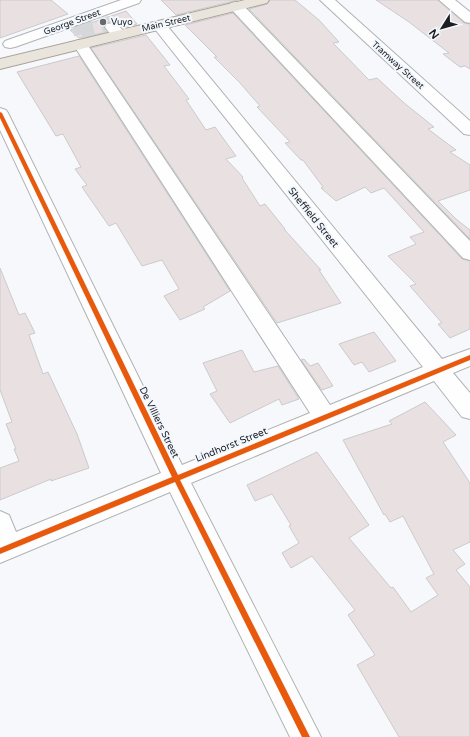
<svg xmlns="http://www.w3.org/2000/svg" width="470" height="737" viewBox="0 0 470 737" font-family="'Varela Round',sans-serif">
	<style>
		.building { fill: #e8e0e1; stroke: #cccacc }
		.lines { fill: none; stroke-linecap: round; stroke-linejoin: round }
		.minor-tunnel { stroke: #d5d7da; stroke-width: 16; stroke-dasharray: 16 8; stroke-linecap: butt }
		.minor-casing { stroke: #b0b2b4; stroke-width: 2 }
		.major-casing { stroke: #aba397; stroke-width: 2 }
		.minor { fill: #fefefe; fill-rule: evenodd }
		.major { fill: #e9e4dc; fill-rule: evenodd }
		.cycleway-casing { stroke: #f3f8fe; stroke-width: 2 }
		.cycleway { fill: #e8590c; fill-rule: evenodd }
		.poi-dot { fill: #686a6d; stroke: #f3f8fe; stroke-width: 1.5 }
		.labels { text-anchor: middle; stroke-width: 4; stroke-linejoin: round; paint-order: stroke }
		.far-street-label { font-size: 9px; fill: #1c1e21; stroke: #f3f8fe }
		.far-poi-label { font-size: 9px; fill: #1c1e21; stroke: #f3f8fe; text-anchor: start }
		.street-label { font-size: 10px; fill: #1c1e21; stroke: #f3f8fe }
	</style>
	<rect width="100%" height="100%" fill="#f6f8fb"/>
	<g class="building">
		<polygon points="0,0 51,0 68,14 0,38"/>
		<polygon points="161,0 238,0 176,15"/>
		<polygon points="270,0 295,0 319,20 339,42 333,43 369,80 377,78 403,102 434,127 428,129 456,150 450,152 470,165 470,190 438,201 456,219 470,230 470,239 249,9 267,4"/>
		<polygon points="376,0 438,0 464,23 470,24 470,69 465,66 460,67 443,54 449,53 409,22"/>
		<polygon points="126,11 137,24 123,28 115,22 107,23 104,27 107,32 79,38 70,30"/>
		<polygon points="233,13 462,259 470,261 470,329 450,338 438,324 442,323 410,286 416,284 388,256 416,244 410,237 424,232 384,188 371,193 365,187 336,201 321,188 323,187 303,160 301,160 285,143 290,142 257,107 260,106 240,83 214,57 217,57 185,25"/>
		<polygon points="146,35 170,65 164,66 189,99 186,100 206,130 215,127 236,156 226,159 243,177 242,178 260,206 265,204 285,229 284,229 321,270 319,270 341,303 277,323 91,48"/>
		<polygon points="79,56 230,291 203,307 205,309 180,320 164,296 179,289 162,260 142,266 116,223 109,226 82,187 87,185 75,169 81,167 63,134 56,136 17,72"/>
		<polygon points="0,268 19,315 25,313 35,333 29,335 43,374 48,372 77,434 89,468 51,481 51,479 0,500 0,468 19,461 14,449 16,449 6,424 12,422 0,390"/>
		<polygon points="374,332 396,361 369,372 362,362 354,365 339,344"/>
		<polygon points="242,350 254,372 278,366 299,399 282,405 279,399 230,423 210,394 217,391 203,363"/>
		<polygon points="304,359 310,366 318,363 333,386 322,390 301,360"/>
		<polygon points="425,402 456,435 443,442 470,483 470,542 453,550 465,564 456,570 470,587 470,737 399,737 357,665 375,655 348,615 355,610 312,556 291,568 282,553 299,543 289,526 291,525 272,494 255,501 247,485 317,452 369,525 349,538 391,588 393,587 411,612 438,595 426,578 434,574 403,516 390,522 385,514 384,515 343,440 392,424 389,421"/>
	</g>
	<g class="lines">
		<polyline class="minor-tunnel" points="82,34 81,31 109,24 112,27"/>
		<defs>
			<g id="minor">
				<polygon points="121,0 141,0 139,3 15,47 10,48 5,47 3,44 5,41"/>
				<polygon points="320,0 335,0 470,121 470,135 464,134"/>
				<polygon points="439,0 455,0 470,12 470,23 465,22"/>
				<polygon points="236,2 241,3 470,241 470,260 463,258 231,9 229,6 231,3"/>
				<polygon points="159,21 164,22 442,359 470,349 470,366 453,373 470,393 470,419 462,417 434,381 191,483 321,737 290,737 170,492 0,563 0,511 9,515 16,532 161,473 0,130 0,108 6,110 8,113 182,465 310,413 73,44 75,41 80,40 85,41 330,405 423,367 154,28 152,25 154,22"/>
				<path d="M112 23C118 24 122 29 125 34L123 37C114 39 110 34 105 27L107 24Z"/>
			</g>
			<polygon id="major" points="245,0 269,0 267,3 0,69 0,59"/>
		</defs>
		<use href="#minor" class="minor-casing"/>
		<use href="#major" class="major-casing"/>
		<use href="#minor" class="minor"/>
		<use href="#major" class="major"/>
		<defs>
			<polygon id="cycleway" points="0,112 2,113 178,475 470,355 470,360 180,480 310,737 302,737 175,482 0,554 0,548 172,477 0,118"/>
		</defs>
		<use href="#cycleway" class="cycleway-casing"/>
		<use href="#cycleway" class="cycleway"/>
	</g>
	<circle class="poi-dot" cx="103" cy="22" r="4"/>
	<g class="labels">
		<g class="far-street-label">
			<text transform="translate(72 22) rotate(-20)" y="3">George Street</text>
			<text transform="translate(166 23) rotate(-13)" y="3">Main Street</text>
			<text transform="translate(398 65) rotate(42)" y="3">Tramway Street</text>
		</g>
		<g class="far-poi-label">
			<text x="111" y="25">Vuyo</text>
		</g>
		<g class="street-label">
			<text transform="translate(314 217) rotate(51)" y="4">Sheffield Street</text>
			<text transform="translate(160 422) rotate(64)" y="4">De Villiers Street</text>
			<text transform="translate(231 444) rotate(-22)" y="4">Lindhorst Street</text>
		</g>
	</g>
	<g transform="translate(442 28) rotate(233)" stroke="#f3f8fe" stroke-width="3" paint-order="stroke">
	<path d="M0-3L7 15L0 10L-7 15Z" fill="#1c1e21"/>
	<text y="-6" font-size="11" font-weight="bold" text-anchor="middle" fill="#1c1e21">N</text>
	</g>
</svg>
